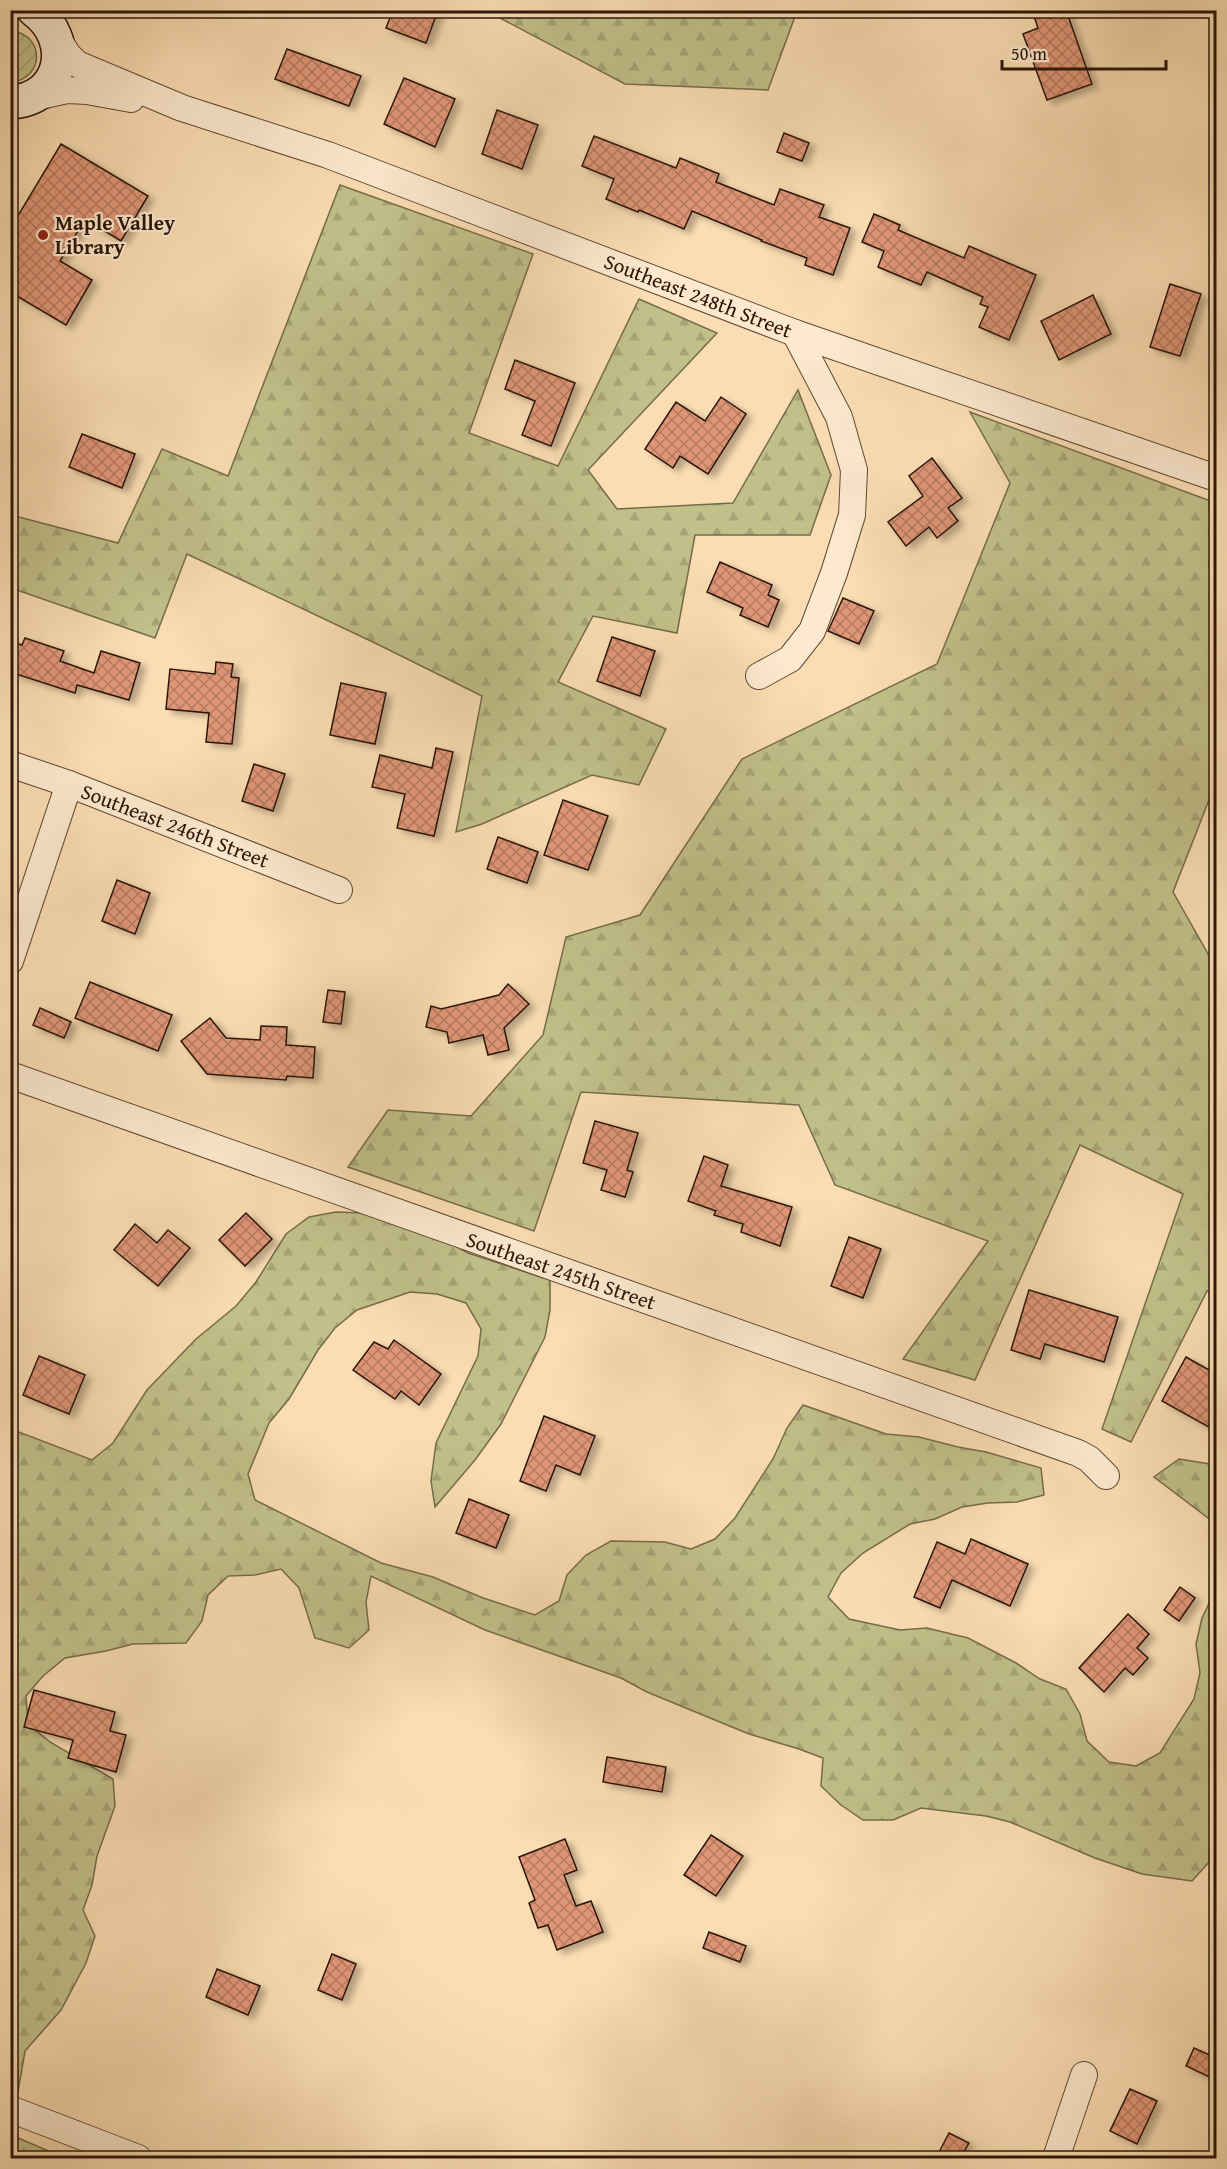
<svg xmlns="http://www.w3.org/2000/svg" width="1227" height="2169" viewBox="0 0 1227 2169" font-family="'Gentium Book Plus',serif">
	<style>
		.forest { fill: url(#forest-firs); stroke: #766b4a; stroke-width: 1.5 }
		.garden { fill: url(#garden-furrows); stroke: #766b4a; stroke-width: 1.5 }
		.building { fill: url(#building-cross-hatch); stroke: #2c160a; stroke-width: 1.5; filter: url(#shadow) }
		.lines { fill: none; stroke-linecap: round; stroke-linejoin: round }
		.street-casing { stroke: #604834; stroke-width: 28 }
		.secondary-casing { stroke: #2c160a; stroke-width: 36 }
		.street { stroke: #fce9ce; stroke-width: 26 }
		.secondary { stroke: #fce9ce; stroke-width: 33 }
		.poi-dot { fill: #8f2418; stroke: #fce9ce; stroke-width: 2 }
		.labels { text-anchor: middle; stroke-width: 4.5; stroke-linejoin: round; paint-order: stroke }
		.poi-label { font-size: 21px; font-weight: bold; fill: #2c160a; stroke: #fce9ce; text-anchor: start }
		.street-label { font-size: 21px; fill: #2c160a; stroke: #fce9ce }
	</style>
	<defs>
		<pattern id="forest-firs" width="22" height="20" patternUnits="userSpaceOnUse" patternTransform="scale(1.5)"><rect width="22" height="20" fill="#c1c08a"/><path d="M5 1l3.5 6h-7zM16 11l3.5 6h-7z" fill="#a6a476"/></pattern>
		<pattern id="garden-furrows" width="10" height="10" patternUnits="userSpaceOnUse" patternTransform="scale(1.5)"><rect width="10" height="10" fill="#c1c08a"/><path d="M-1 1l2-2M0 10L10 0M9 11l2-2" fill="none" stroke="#a6a476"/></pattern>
		<pattern id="building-cross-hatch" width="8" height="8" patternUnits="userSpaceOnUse" patternTransform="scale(1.5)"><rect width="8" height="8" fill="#df9677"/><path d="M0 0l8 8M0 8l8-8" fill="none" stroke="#b57960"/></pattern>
		<filter id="shadow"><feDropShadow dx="6" dy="4" stdDeviation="3" flood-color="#0004"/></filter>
	</defs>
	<rect width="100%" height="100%" fill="#fbddb3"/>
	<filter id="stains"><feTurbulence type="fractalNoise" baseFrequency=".00333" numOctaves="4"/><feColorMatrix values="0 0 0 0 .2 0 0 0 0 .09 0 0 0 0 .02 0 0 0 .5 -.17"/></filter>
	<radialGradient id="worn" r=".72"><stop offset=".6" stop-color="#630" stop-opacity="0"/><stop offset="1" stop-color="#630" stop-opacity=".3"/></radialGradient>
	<g class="forest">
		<polygon points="499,11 499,10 797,11 768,90 625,84 500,18"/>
		<polygon points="340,185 533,254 469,433 558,466 639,299 717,333 588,470 617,509 733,503 798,390 831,475 810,535 695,535 677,633 593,616 558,682 666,729 639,785 592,775 482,824 456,832 482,696 375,643 187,554 155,638 11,588 11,515 118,543 162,449 228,476"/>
		<polygon points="970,412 1216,503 1216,782 1173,892 1216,968 1216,1295 1207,1291 1131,1442 1102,1429 1183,1194 1080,1145 975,1380 903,1359 988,1241 835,1185 799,1105 581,1092 534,1231 348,1167 388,1110 471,1116 543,1035 566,937 640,915 742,759 937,664 1010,483"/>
		<polygon points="336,1212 364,1213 442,1238 468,1253 550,1280 550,1310 545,1337 501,1424 475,1460 435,1507 431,1481 436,1443 478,1356 481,1329 466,1303 437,1294 410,1292 357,1310 335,1328 318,1350 289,1399 269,1423 248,1474 255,1500 381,1563 433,1577 483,1598 535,1615 559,1601 567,1575 586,1555 611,1541 665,1542 691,1549 715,1539 735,1518 773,1459 787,1428 803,1405 886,1434 919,1437 958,1447 986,1452 1041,1468 1044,1495 1017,1502 988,1503 962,1507 935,1519 910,1524 863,1553 841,1573 828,1597 849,1619 900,1630 927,1628 968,1638 1016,1663 1040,1679 1066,1689 1080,1714 1087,1741 1109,1762 1136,1766 1160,1753 1194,1699 1200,1673 1196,1644 1202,1618 1216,1589 1216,1842 1209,1862 1192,1881 1142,1874 1095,1858 1010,1822 986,1816 921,1808 893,1820 863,1820 841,1805 821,1786 823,1758 799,1749 749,1734 647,1692 621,1678 485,1630 371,1576 366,1602 369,1630 349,1648 315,1638 299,1588 281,1569 255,1575 228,1576 208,1595 202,1621 186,1643 133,1644 106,1651 65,1658 43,1676 26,1696 28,1724 50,1742 113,1779 115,1806 97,1856 92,1885 83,1910 95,1936 86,1963 61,2010 25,2051 11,2132 11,1429 92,1460 113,1443 147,1390 196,1339 236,1306 256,1282 286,1234 309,1217"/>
		<polygon points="1179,1459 1216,1465 1216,1524 1154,1477"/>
		<polygon points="11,2135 65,2158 11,2158"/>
	</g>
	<path class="garden" d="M11 31C45 34 45 79 11 82Z"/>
	<g class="building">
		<polygon points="393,10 438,10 426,43 386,28"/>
		<polygon points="1032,10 1066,10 1092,84 1047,100 1023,34 1038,28"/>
		<polygon points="287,49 361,76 349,106 275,79"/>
		<polygon points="404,78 455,99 435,147 384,124"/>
		<polygon points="497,110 538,125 522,169 482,154"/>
		<polygon points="784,133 809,143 802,161 777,152"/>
		<polygon points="594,136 676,168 680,158 719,174 716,182 774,205 780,189 824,205 819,217 850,228 833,275 805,265 807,258 761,241 762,240 692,211 684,229 639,210 638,212 606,199 614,179 582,166"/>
		<polygon points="61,144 148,196 121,241 85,219 60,261 92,280 66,325 10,292 10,229"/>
		<polygon points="874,214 900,225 898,230 964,258 969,246 1036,275 1009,340 979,327 988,307 980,304 983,297 927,272 921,285 878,267 884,251 862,242"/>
		<polygon points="1170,284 1201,294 1180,356 1150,347"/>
		<polygon points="1093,295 1111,334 1059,360 1041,321"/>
		<polygon points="515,360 575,383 551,446 522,435 535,401 505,389"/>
		<polygon points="721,397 746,414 708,474 680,456 673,468 645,449 676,402 705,421"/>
		<polygon points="82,434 135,454 122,488 69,467"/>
		<polygon points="932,458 962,498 948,508 958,521 937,538 929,527 906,546 888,522 923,496 909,476"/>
		<polygon points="720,562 772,585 768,595 779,600 768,627 740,615 743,608 707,592"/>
		<polygon points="843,598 874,611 859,644 828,631"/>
		<polygon points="612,637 655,651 640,696 597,681"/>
		<polygon points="25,638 64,651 60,661 94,673 101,651 140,663 129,700 77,685 75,693 10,672 10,641 22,645"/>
		<polygon points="216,662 233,664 231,677 239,678 232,744 206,742 209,713 166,709 170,669 215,674"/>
		<polygon points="341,683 386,693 375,744 330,735"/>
		<polygon points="436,748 453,752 434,836 397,828 405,794 372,787 380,755 432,768"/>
		<polygon points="254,764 285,774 273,811 242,801"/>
		<polygon points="563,800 608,816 588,870 544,855"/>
		<polygon points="498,837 538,852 527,883 487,869"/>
		<polygon points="117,880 150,893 135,934 102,921"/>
		<polygon points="90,982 172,1015 158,1051 75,1018"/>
		<polygon points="508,984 529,1004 504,1028 509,1050 488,1055 483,1035 449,1043 447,1032 426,1027 431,1006 441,1009 499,995"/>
		<polygon points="328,990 345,992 341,1024 323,1022"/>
		<polygon points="40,1008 71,1022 64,1038 33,1025"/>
		<polygon points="210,1018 226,1038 260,1040 261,1026 287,1027 286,1045 315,1047 313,1078 287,1076 286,1080 207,1074 181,1041"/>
		<polygon points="595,1121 638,1133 627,1170 633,1172 625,1197 601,1190 607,1170 583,1163"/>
		<polygon points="704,1156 728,1165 721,1186 792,1207 780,1246 741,1232 743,1224 714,1215 716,1211 688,1201"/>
		<polygon points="246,1213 272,1239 245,1266 219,1240"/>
		<polygon points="135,1224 157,1243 168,1230 190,1248 158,1286 114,1250"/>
		<polygon points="849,1237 881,1249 863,1298 831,1286"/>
		<polygon points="1029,1290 1118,1317 1104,1362 1045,1344 1040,1359 1011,1350"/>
		<polygon points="394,1340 441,1374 419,1405 401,1391 395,1399 353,1370 374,1342 388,1349"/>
		<polygon points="39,1356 85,1375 69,1414 23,1395"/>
		<polygon points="1186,1357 1216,1374 1216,1431 1162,1401"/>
		<polygon points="544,1416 595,1436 580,1475 556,1465 546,1491 520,1481"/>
		<polygon points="469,1499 509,1515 496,1548 456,1533"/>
		<polygon points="971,1539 1028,1564 1010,1606 952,1580 940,1608 914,1597 937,1542 965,1554"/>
		<polygon points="1180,1587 1195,1598 1179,1621 1164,1610"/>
		<polygon points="1128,1614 1149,1634 1137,1648 1148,1658 1133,1675 1125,1668 1104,1692 1079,1668"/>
		<polygon points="34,1690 115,1712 110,1731 126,1735 116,1772 68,1758 73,1740 24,1727"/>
		<polygon points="607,1757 666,1767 662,1792 603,1782"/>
		<polygon points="711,1835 743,1856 716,1896 684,1875"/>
		<polygon points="565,1839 577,1870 564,1875 576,1906 591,1901 603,1932 557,1950 548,1925 538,1928 529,1903 535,1900 519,1857"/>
		<polygon points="709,1932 746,1946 740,1962 703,1948"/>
		<polygon points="332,1954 356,1964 342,2000 318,1990"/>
		<polygon points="217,1969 260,1986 248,2015 206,1997"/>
		<polygon points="1194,2048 1216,2058 1216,2080 1186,2066"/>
		<polygon points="1130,2089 1157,2101 1137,2144 1110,2131"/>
		<polygon points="949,2133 969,2143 960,2158 936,2158"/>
	</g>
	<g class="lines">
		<defs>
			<g id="street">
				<polyline points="55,34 68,55 77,64 182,108 328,155 795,333 1216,478"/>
				<polyline points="31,98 67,90 87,91 131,99"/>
				<polyline points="759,676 790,659 812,631 834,573 852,515 854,470 839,417 795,333"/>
				<polyline points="10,764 69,784 339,890"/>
				<polyline points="10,961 69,784"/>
				<polyline points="10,1075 1078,1453 1089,1459 1106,1476"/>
				<polyline points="10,2109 138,2158"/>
				<polyline points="1056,2158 1084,2075"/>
			</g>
			<path id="secondary" d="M10 102C63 100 75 40 34 10"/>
		</defs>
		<use href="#street" class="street-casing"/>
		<use href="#secondary" class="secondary-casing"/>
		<use href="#street" class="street"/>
		<use href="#secondary" class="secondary"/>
	</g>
	<circle class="poi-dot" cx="43" cy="235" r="6"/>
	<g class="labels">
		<g class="poi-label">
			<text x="55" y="230">Maple Valley<tspan x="55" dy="24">Library</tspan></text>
		</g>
		<g class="street-label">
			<text transform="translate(698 296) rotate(21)" y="7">Southeast 248th Street</text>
			<text transform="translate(175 826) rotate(21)" y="7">Southeast 246th Street</text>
			<text transform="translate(561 1271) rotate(19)" y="7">Southeast 245th Street</text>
		</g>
	</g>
	<rect width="1227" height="2169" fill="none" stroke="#fbddb3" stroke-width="36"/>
	<rect x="12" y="12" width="1203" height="2145" fill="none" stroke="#2c160a" stroke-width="3"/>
	<rect x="18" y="18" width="1191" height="2133" fill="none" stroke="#2c160a" stroke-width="1.5"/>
	<path d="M1002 60v9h164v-9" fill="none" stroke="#2c160a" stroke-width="3"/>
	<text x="1011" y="60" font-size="18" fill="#2c160a" stroke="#fce9ce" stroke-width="4.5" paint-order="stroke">50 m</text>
	<rect width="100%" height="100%" filter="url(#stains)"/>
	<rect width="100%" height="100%" fill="url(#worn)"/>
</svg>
